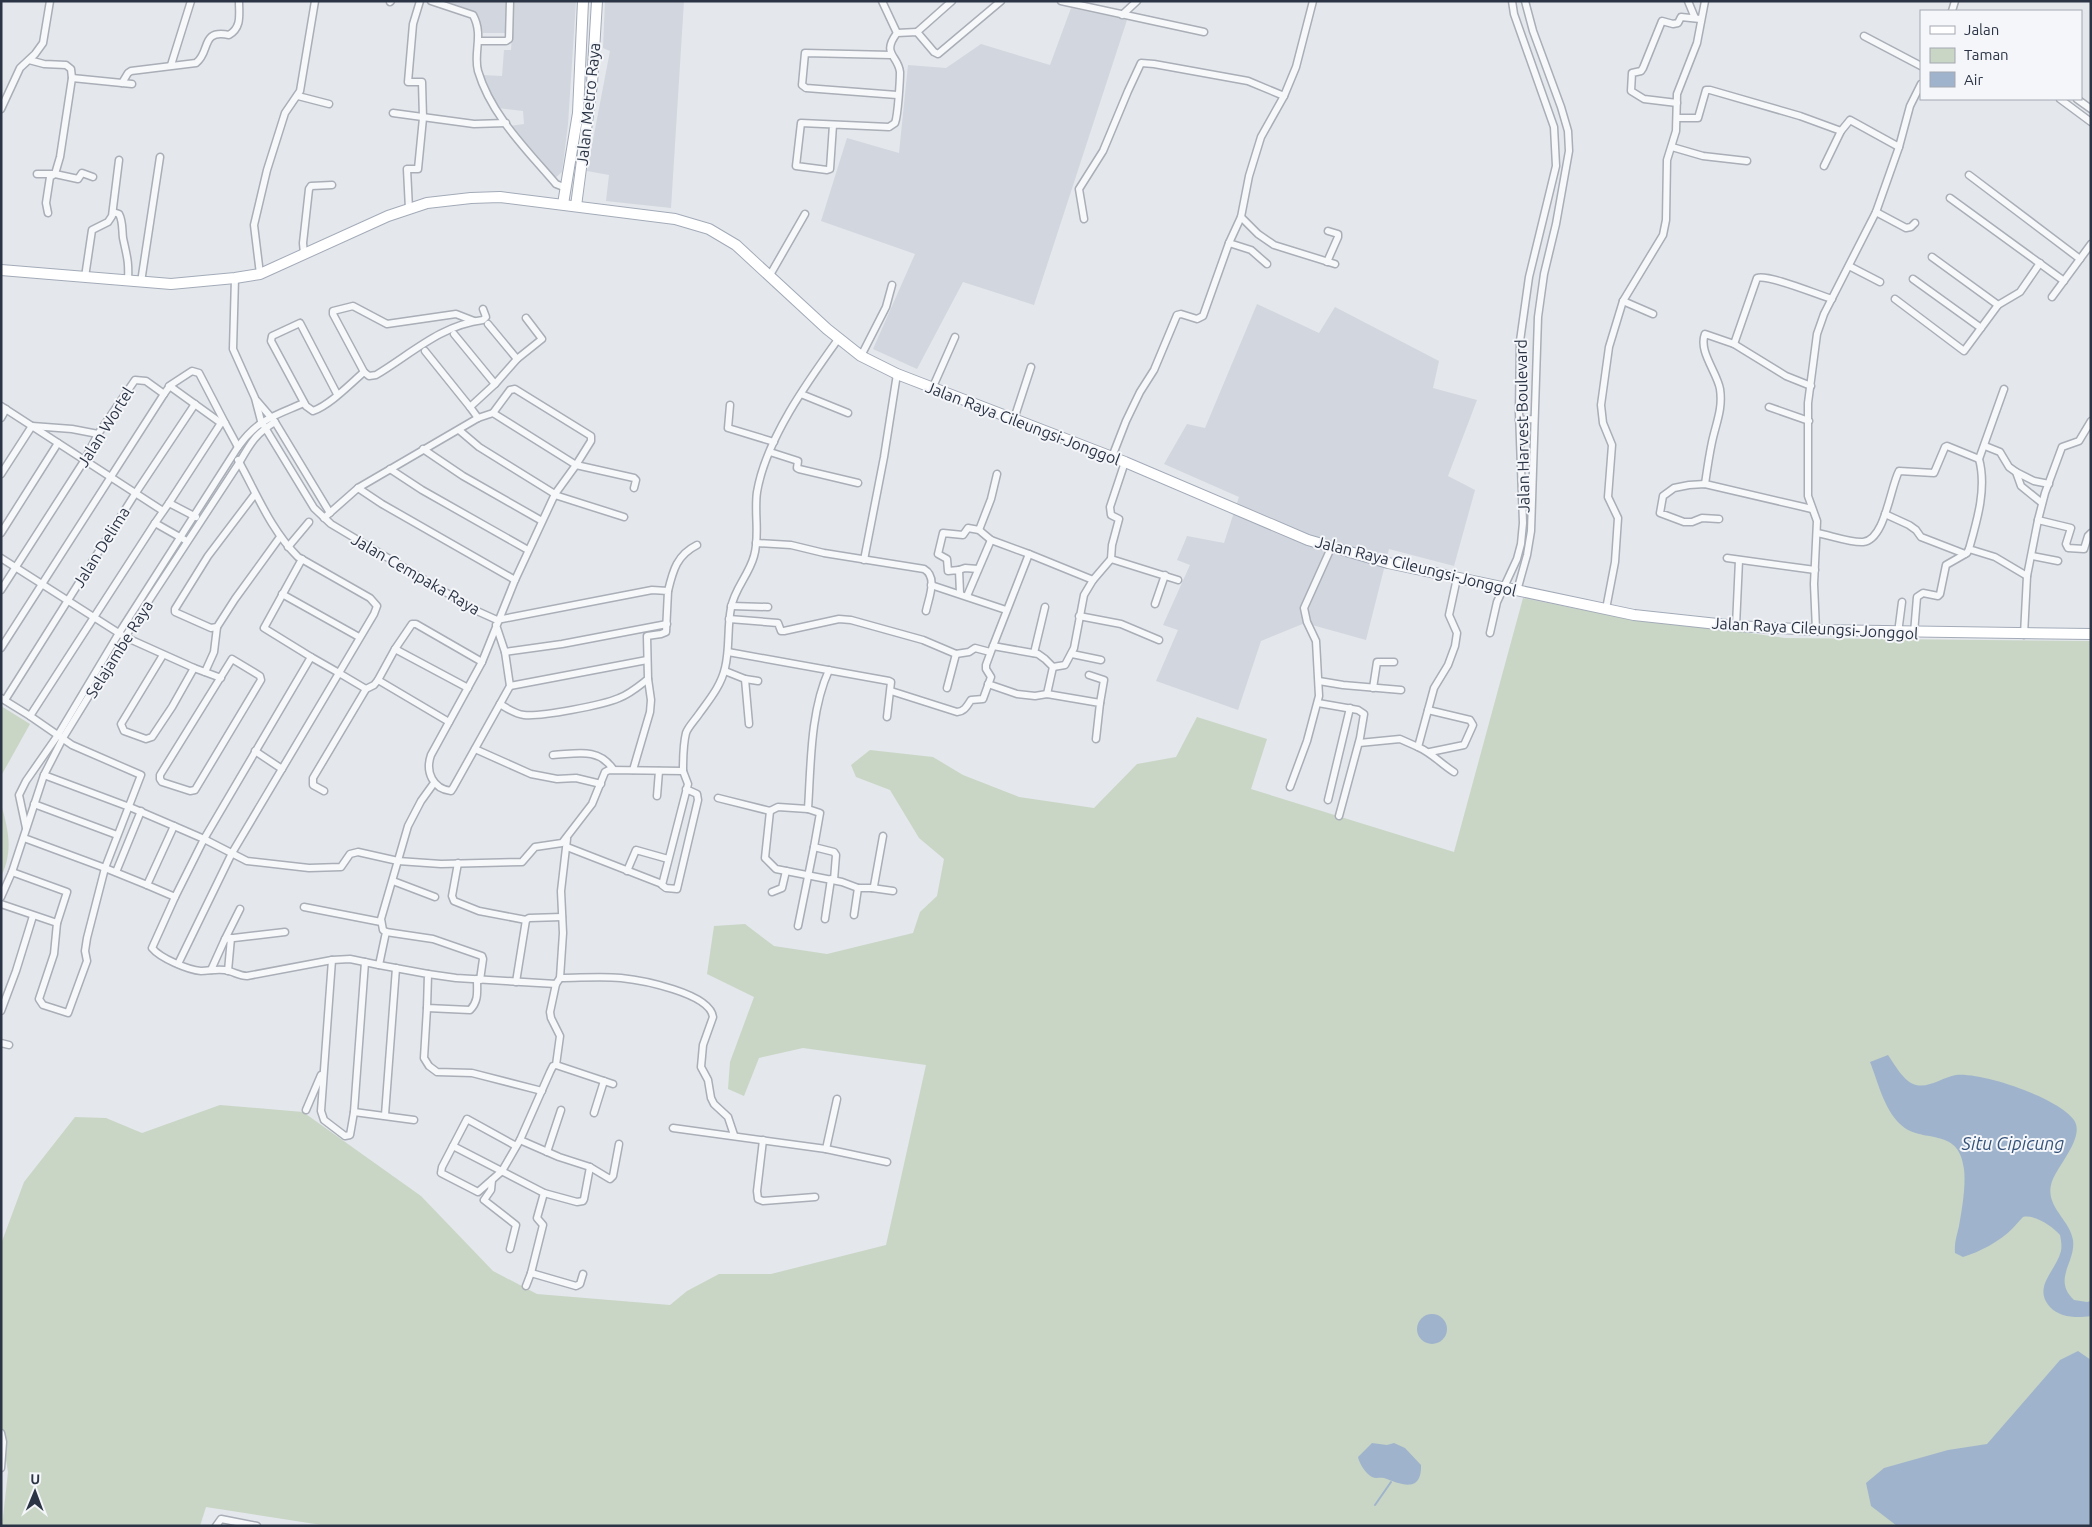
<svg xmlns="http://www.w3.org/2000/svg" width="2092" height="1527" viewBox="0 0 2092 1527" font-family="Ubuntu,sans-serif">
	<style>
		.built { fill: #d2d6de }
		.green { fill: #c9d6c5 }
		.water { fill: #9fb4cc }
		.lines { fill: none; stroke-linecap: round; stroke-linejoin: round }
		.stream { stroke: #9fb4cc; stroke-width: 2 }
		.minor-casing { stroke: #a9aeb7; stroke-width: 9 }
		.primary-casing { stroke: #a3abb8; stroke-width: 12 }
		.minor { stroke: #f7f8fa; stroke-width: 6 }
		.primary { stroke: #fff; stroke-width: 10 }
		.labels { text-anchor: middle; stroke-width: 4; stroke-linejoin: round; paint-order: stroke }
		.street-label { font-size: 16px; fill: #2b3445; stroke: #f4f6f9 }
		.water-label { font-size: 18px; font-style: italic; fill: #34527a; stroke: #f4f6f9 }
	</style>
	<rect width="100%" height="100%" fill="#e4e7ec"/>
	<g class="built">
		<polygon points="443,1 507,1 506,33 483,33 478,15 465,8"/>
		<polygon points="514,1 576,1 568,124 562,172 554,179 510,126 524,124 523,111 498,108 482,75 502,76 504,50 511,50"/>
		<polygon points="605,1 684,1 671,208 606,201 609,175 587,171 610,51 603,48"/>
		<polygon points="1071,8 1127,20 1034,305 963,282 917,369 873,349 915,254 821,221 847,138 899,153 908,65 946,68 981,44 1050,65"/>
		<polygon points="1257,304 1319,333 1335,307 1439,361 1433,388 1477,400 1448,476 1475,490 1454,566 1389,549 1366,640 1305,623 1261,641 1238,710 1156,681 1178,630 1163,625 1190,565 1177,560 1187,536 1224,543 1239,497 1164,464 1187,424 1205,428"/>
	</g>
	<g class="green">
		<polygon points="1523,598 1583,610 1785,638 2091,641 2091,1526 328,1526 206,1507 200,1526 2,1526 8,1472 1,1432 1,1244 24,1182 75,1117 106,1118 142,1133 220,1105 303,1112 421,1196 493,1271 537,1294 670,1305 687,1291 719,1274 771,1274 886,1245 926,1065 803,1048 759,1058 744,1096 728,1089 730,1062 754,997 707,974 714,926 745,924 774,946 827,954 913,933 920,912 937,896 944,859 919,838 890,790 856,777 851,765 870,750 933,757 963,775 1019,797 1094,808 1137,764 1176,757 1197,717 1267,739 1251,789 1454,852"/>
		<polygon points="1,706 30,724 1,776"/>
		<path d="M1 803C8 830 14 850 1 877Z"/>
	</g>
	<g class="water">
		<path d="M1888 1055C1895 1065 1904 1082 1916 1085 1930 1088 1943 1077 1956 1075 1982 1072 2059 1098 2074 1120 2086 1138 2055 1167 2051 1185 2046 1207 2070 1220 2073 1240 2076 1263 2052 1279 2074 1300L2087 1302 2091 1301V1316C2078 1318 2060 1318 2050 1307 2032 1287 2056 1271 2061 1251 2062 1245 2061 1240 2060 1235 2053 1227 2035 1214 2023 1217 2019 1221 2016 1225 2012 1229 2000 1241 1980 1252 1963 1257L1955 1253C1954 1243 1957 1235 1959 1226 1962 1209 1966 1186 1964 1169 1959 1125 1921 1145 1900 1124 1884 1109 1878 1082 1870 1062Z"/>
		<circle cx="1432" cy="1329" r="15"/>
		<polygon points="2078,1351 2091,1360 2091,1526 1897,1526 1871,1506 1866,1483 1884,1468 1948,1450 1987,1444 2060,1360"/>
		<path d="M1372 1443 1387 1445 1394 1443 1405 1448 1421 1465C1422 1494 1400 1484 1384 1478 1380 1477 1376 1479 1372 1477 1366 1474 1359 1463 1358 1457Z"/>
	</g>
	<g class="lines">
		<polyline class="stream" points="1375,1505 1391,1482"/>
		<defs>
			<g id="minor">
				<path d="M431 1 473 15C484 35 473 53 478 71 491 115 527 150 556 184L566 188"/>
				<polyline points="882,1 897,33"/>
				<polyline points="1061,1 1204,32"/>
				<polyline points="1688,1 1695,18"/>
				<polyline points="390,2 391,1"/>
				<polyline points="1952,11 1955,1"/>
				<polyline points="1122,15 1137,1"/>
				<polyline points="917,32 952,1"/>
				<polyline points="1864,36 1921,66"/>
				<polyline points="479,41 506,41 509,39 510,1"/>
				<polyline points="891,55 805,53 802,85 806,88 897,95"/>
				<polyline points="29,60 44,64 66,65 71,69 72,78 60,157 55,174 37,174"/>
				<polyline points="171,65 191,1"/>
				<polyline points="72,78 132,84"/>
				<path d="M122 83 128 73 131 71 196 63C211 52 200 29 229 35 242 27 239 15 239 1"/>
				<polyline points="298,96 329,104"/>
				<polyline points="2060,99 2091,122"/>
				<polyline points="2077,99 2091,109"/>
				<polyline points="1677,103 1644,99 1631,91 1632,73 1641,71 1643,68 1662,21 1673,24 1678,23 1681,17 1700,19"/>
				<polyline points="1,109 20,68 35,54 43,43 50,1"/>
				<polyline points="393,113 474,124 506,123"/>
				<polyline points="1677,118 1698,118 1706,90 1710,90 1800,116 1841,131"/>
				<path d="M833 125 830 169 827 170 796 166 801 123 889 127 895 123C898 115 900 80 900 72 898 55 881 54 897 33L917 32 934 52 938 54 1001 1"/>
				<polyline points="1672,147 1703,156 1747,161"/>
				<polyline points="1824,166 1841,131 1850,120 1899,147"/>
				<polyline points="1969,175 2080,259"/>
				<polyline points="1950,198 2064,281"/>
				<polyline points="409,209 407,169 418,169 423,118 422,82 408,82 413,24 420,1"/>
				<path d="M113 212 119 214C123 221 122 230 123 238 127 257 129 261 128 281"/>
				<polyline points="1876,212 1906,228 1911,227 1915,223"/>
				<polyline points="48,213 46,203 50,177 55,174 78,179 82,173 93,177"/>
				<polyline points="1241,217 1258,234 1274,245 1335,264"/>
				<polyline points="1084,219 1079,189 1103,151 1128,91 1141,63 1154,64 1248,81 1284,96"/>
				<polyline points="1229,243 1251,250 1267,264"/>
				<polyline points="304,254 303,243 309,189 311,186 332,185"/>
				<polyline points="1932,257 1998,305"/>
				<polyline points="1327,262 1338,237 1338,234 1328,231"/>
				<polyline points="1849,266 1880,282"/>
				<polyline points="260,274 254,225 267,170 285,113 300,91 315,1"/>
				<polyline points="770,275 805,214"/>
				<polyline points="85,277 92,230 108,222 112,216 119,160"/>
				<path d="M235 278 233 349 255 398 261 421 314 508 331 524 477 611 497 620 652 590 668 591 666 632 661 634 647 636 648 679C639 686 630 694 619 698 603 705 541 717 524 715 515 714 508 709 500 704"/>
				<polyline points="1913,279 1981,328"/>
				<polyline points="141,282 160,157"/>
				<polyline points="2052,297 2091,244"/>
				<polyline points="1895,299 1964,351 1998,305 2020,292 2040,263"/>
				<polyline points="1623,301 1653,314"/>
				<polyline points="488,324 517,359"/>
				<polyline points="454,334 495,384"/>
				<path d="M1734 344 1757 278C1769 274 1818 295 1832 299"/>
				<polyline points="425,351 470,407"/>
				<polyline points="861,356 886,307 892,285"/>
				<polyline points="364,372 333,314 333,311 353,306 387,324 456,314 474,321"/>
				<polyline points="169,386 192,371 199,373 225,423"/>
				<polyline points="932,389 955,337"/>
				<path d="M2004 389 1979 459C1987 488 1977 521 1969 549L1995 557 2027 576"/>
				<path d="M337 394 300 323 272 336 271 341 306 406 313 411C330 405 350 384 364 372L369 376 376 375C411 354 441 325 483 320L486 317 483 309"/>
				<polyline points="801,394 848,413"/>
				<polyline points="257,401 275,422 330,513"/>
				<polyline points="730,405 728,428 774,442"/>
				<polyline points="1,406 163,511"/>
				<polyline points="1769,407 1809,421"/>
				<polyline points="493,413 510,390 515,389 591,436 591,441 576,465 634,478 636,480 634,488"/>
				<polyline points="1,418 6,409"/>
				<polyline points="478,418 470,407 495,384 517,359 542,339 526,318"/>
				<polyline points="1014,419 1031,367"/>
				<polyline points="1519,420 1534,419"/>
				<polyline points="459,430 479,447 558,496 624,517"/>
				<polyline points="1985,446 2000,452 2009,467 2016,472 2021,486 2042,503"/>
				<polyline points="423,449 463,476 542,521"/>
				<polyline points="770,452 798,461 797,468 799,469 858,483"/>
				<polyline points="1112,457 1126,421 1140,392 1154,370 1177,315 1181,314 1197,319 1203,316 1229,243 1241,217 1249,176 1261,137 1284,96 1296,67 1313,1"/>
				<path d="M238 460C257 494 270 529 298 557L370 598 377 606 374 614 339 673 311 657"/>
				<polyline points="390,469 422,490 528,550"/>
				<polyline points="2016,472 2034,481 2049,484"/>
				<polyline points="1,474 32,426 72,429 98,434"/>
				<path d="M1705 484C1707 470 1709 456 1712 442 1716 423 1723 409 1720 389 1717 372 1698 351 1705 334L1734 344 1786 376 1811 386"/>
				<polyline points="358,488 382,504 515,580"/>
				<polyline points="255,494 208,556 175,609 175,612 211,628 217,627 235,599 280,537"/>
				<polyline points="169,503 221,423"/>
				<polyline points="1885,514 1909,525 1916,530 1921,537 1965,554"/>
				<path d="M324 518 358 488 478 418 493 413 576 465 555 494 515 580 482 662 431 755C425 772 433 789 451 791L453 788 510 686 505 652 496 625"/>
				<polyline points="1719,519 1702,518 1692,522 1684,522 1660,513 1663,496 1674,488 1689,485 1705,484 1812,509"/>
				<polyline points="2038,520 2071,528 2066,544 2068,548 2084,549 2088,536 2091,533"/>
				<polyline points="979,530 991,499 997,474"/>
				<polyline points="1,533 58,443"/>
				<path d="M1817 533C1829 535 1851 543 1863 542 1885 540 1890 488 1899 471L1934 473 1945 447 1947 446 1979 459"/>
				<polyline points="185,540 155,523 169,503 196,517"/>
				<path d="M756 543 791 545 824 553 924 569C938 577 929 597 926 611"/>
				<polyline points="288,547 309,522"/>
				<polyline points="1029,554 1093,580"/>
				<polyline points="2032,556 2058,561"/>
				<polyline points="1,558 125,637 194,668 221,678"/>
				<polyline points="1727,558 1815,570"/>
				<path d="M302 559 264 628 311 657 204 839 247 861 309 868 341 867 350 854 358 852 398 861 441 864 522 862 535 847 562 843 592 804 605 772 609 770 683 771C683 759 683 745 686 733 688 727 695 720 699 714 709 700 721 686 725 668 730 648 727 628 731 608 734 589 749 575 754 556 760 536 754 513 757 492 766 439 808 381 839 338"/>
				<polyline points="1111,559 1178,580"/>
				<polyline points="864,560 884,457 897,374"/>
				<polyline points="959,570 965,568 978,569"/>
				<polyline points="931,585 1006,610"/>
				<polyline points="1,590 84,461 98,434 135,380 146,381 164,394 169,387 171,387 221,423 225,423 238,447"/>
				<path d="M668 591C673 570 677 555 697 545"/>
				<polyline points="1517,591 1527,555 1531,531 1538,317 1544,274 1556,224 1569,151 1568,131 1561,107 1533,31 1525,1"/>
				<polyline points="960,593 959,570 948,571 947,559 938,554 943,533 963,535 968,528 979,530 991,540 1029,554 993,646"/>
				<polyline points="282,594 359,637"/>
				<polyline points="967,596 991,540"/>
				<polyline points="1155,604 1165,575"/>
				<polyline points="731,606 768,607"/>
				<polyline points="1606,609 1615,562 1618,518 1608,497 1612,445 1603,423 1601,405 1609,347 1623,301 1663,235 1666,220 1667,160 1676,131 1677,94 1697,43 1705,1"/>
				<polyline points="1079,616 1121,624 1159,640"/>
				<polyline points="729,619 778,623 781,631 784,631 839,619 851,620 923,640 956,654 969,652 975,648 990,652"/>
				<polyline points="1736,626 1739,560"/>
				<polyline points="1816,630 1814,584 1817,521 1808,496 1808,403 1817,334 1824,314 1876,212 1899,147 1910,106 1921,84"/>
				<polyline points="1490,633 1497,602 1517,559 1521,544 1523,523 1519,412 1520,341 1529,277 1556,166 1554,127 1514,14 1512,1"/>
				<polyline points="1898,633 1902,602"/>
				<polyline points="1914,633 1917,597 1923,593 1938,596 1940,594 1946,565 1967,553 1969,549"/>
				<polyline points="2024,635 2027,576 2038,520 2045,493 2062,447 2079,441 2091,421"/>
				<polyline points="1,648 164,394"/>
				<polyline points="505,652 562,644 667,624"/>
				<polyline points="728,652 889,681 891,682 887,717"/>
				<polyline points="1034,653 1045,607"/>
				<polyline points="1072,654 1101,660"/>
				<polyline points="163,655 121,724 124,731 146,739 152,737 172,707 194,668"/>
				<polygon points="232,659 260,676 261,680 195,790 190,791 162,782 160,779 160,775"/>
				<polyline points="1053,667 1065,665 1074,648 1084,595 1093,580 1111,559 1112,545 1119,519 1111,515 1110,507 1125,462"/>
				<path d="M829 670C810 712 811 764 808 809L820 813 814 847 834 852 836 855 834 880"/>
				<polyline points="725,671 745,679 758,681"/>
				<polyline points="205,672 214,652 217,627"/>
				<polyline points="1089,675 1104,680 1100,703"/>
				<polyline points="745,679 749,724"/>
				<polyline points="378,680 449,722"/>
				<polyline points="1319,681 1343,685 1401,690"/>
				<polyline points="988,684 1017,694 1035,696 1047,694 1100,703 1096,739"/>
				<polyline points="510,686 647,660"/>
				<polyline points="468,688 395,649 412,624 416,624 482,662"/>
				<polyline points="947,688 956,654"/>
				<polyline points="1373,688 1377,662 1394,662"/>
				<path d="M891 691 957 712C965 711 967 706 971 700L983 699 991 677 986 669V665L993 646 1038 654 1045 659 1053 667 1047 694"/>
				<polyline points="1,698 30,716 72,745 141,775 105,868 87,938 85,951 87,961 68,1013 43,1005 39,999 54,954 57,923 67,892 12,872"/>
				<polyline points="5,700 135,494 195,404"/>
				<polyline points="1318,703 1358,710 1364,714 1360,738 1339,816"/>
				<polyline points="1428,710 1470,720 1473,725 1464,745 1430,752"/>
				<polyline points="30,716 155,523"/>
				<polyline points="1359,743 1400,739 1418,747"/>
				<polyline points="475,749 531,774 557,779 576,778 601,784"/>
				<polyline points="255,751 282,769"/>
				<path d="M553 755C576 754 598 747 613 769"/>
				<polyline points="633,770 650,712 651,700 648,679"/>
				<polyline points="683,771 688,784 662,885 666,888 677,889 698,800 697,794 686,789"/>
				<path d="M1454 772C1441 764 1432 753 1418 747L1434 688 1448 665 1455 646 1457 633 1449 615 1457 578"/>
				<polyline points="1290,787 1307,741 1319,696 1316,641 1307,622 1304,608 1331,548"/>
				<polyline points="324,791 313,785 313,778 366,689 374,685 378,680 395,649"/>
				<polyline points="657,796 659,771"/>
				<polyline points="718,798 770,811 778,807 808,809"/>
				<polyline points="1328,800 1350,708"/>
				<polyline points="34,804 117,835"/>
				<polyline points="770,811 765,858 776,869 842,882 858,888 872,888 874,886 883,836"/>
				<path d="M26 828 19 795 26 781 58 735 119 633 238 447C258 419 274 416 304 403"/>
				<polyline points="24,838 105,868 147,885 174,826 132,808 44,775"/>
				<polyline points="567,847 662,884"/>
				<polyline points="458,863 452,896 454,901 479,911 526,920 529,918 562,917"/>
				<polyline points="627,871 636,850 668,859"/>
				<polyline points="116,872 141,811"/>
				<polyline points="393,881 435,897"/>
				<polyline points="147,885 175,897 204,839 174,826"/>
				<polyline points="872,888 893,891"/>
				<polyline points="772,892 782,888 786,871"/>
				<path d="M1 897 12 872 44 775 63 738 125 637 239 463C250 444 255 434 275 422"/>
				<path d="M175 897 152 948C160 958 188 970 201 971 210 971 220 968 229 971 236 973 240 976 247 976L332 960 350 959 379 965 386 932 383 930 381 919 408 826 421 801 434 783"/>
				<polyline points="1,904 57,923"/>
				<polyline points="304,907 381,922"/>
				<polyline points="240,909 225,939 285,932"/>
				<polyline points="854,915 858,888"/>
				<polyline points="825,919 831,879"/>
				<polyline points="798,926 814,847"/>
				<polyline points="386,932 433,939 482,956 483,959 480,980"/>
				<polyline points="332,960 321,1111 324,1120 345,1136 350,1135 354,1112 365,962"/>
				<polyline points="178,964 232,853 339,673 366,689"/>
				<path d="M379 965 428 974 427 1008 470 1010C479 1001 477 991 477 979"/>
				<polyline points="211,970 225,939"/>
				<polyline points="228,971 231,938"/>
				<polyline points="428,974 456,978 556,984"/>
				<path d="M560 978C580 978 601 976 621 978 641 980 710 993 713 1017L703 1045 701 1067 708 1080 711 1098 714 1104 728 1117 734 1135"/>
				<polyline points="516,982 526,920"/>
				<polyline points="427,1008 424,1058 429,1066 437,1072 472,1073 542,1091"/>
				<polyline points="1,1011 16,971 33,916"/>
				<polyline points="1,1043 9,1045"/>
				<polyline points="556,1065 613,1084"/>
				<polyline points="306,1110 321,1075"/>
				<polyline points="354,1112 414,1120"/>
				<polyline points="594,1113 604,1081"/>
				<polyline points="385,1115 396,968"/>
				<polyline points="673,1128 826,1149 887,1162"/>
				<polyline points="520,1140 559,1157 590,1167 610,1179 613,1176 619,1144"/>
				<polyline points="763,1140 757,1191 758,1199 763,1201 815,1197"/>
				<polyline points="453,1146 544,1193 577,1202 583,1201 584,1199 590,1167"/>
				<polyline points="516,1146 467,1119 442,1167 441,1173 478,1192 502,1171 520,1140 550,1072 553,1066 556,1065 560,1036 551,1018 550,1012 556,984 560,978 563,933 561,891 567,839"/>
				<polyline points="826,1149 837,1099"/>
				<polyline points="547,1152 561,1110"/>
				<polyline points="492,1180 491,1190 484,1200 516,1225 510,1249"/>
				<polyline points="531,1273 576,1286 580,1284 583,1274"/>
				<polyline points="526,1286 531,1273 543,1225 537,1218 544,1193"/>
				<polyline points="1,1433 3,1442 1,1468"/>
				<polyline points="216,1526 221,1519 257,1526"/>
			</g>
			<g id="primary">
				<polyline points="563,204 578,113 583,1"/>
				<polyline points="576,206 592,84 597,1"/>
				<polyline points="1,270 171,284 235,278 260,274 388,216 427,203 471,198 500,197 675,219 709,229 736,245 827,329 861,356 897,374 1125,462 1308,540 1388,563 1634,615 1736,626 1816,630 2091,634"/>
			</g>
		</defs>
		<use href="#minor" class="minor-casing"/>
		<use href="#primary" class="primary-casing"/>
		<use href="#minor" class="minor"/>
		<use href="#primary" class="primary"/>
	</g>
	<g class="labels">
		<g class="street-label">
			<text transform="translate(588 104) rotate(-84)" y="6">Jalan Metro Raya</text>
			<text transform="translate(1023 423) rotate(21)" y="6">Jalan Raya Cileungsi-Jonggol</text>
			<text transform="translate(1522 426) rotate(-91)" y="6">Jalan Harvest Boulevard</text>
			<text transform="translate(105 427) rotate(-58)" y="6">Jalan Wortel</text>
			<text transform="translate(101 547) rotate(-58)" y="6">Jalan Delima</text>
			<text transform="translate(1416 566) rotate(14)" y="6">Jalan Raya Cileungsi-Jonggol</text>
			<text transform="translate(416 574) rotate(30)" y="6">Jalan Cempaka Raya</text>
			<text transform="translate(1815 628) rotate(3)" y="6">Jalan Raya Cileungsi-Jonggol</text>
			<text transform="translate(119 649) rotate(-58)" y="6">Selajambe Raya</text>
		</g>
		<g class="water-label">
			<text x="2013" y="1150">Situ Cipicung</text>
		</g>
	</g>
	<rect width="2092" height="1527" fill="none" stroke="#2b3445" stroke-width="5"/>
	<rect x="1920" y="10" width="162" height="90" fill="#f4f6f9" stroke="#a4a8b1"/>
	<rect x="1930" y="26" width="25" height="8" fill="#ffffff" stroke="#a4a8b1"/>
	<text x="1964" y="35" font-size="15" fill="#2b3445">Jalan</text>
	<rect x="1930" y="48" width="25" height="15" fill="#c9d6c5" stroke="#a4a8b1"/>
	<text x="1964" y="60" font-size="15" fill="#2b3445">Taman</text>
	<rect x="1930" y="72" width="25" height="15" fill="#9fb4cc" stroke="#a4a8b1"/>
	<text x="1964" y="85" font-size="15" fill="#2b3445">Air</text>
	<g transform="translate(35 1492) rotate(1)" stroke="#f4f6f9" stroke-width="4" paint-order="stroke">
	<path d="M0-4L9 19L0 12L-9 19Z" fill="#2b3445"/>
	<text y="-8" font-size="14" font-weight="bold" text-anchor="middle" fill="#2b3445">U</text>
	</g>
</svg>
